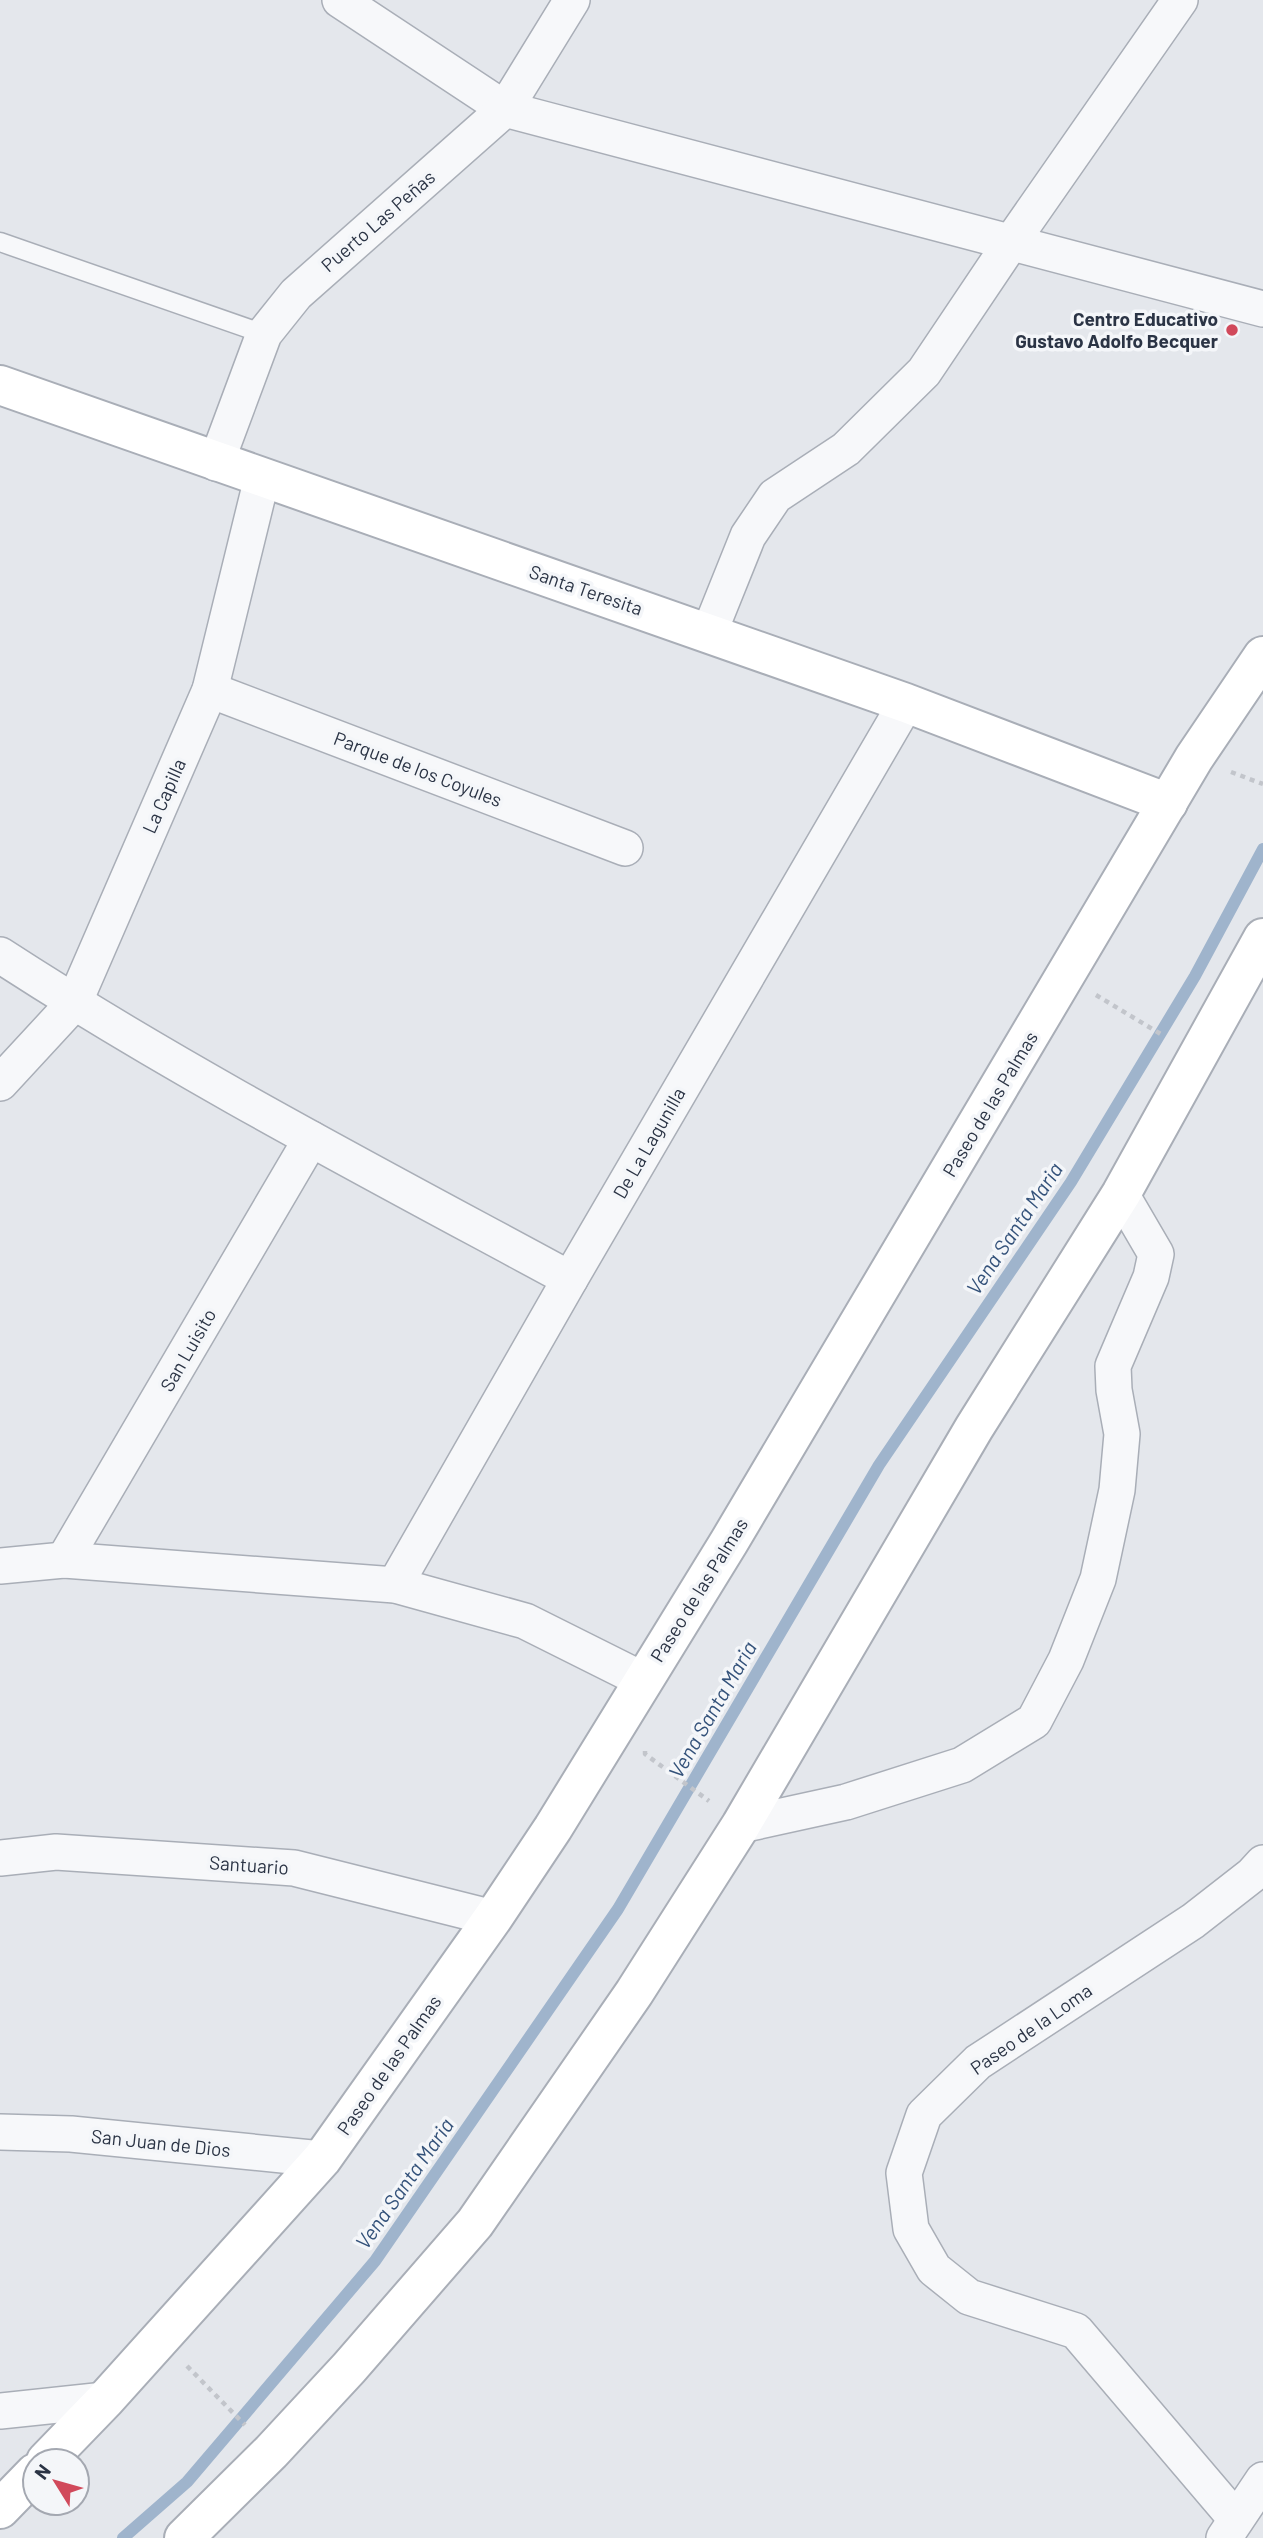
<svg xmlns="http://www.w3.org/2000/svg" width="1263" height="2538" viewBox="0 0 1263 2538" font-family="Barlow,sans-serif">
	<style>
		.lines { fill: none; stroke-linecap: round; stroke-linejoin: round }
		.stream { stroke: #9fb4cc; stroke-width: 12 }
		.lane-casing { stroke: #a9aeb7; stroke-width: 21 }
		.street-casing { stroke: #a9aeb7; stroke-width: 38 }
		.secondary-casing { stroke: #a9aeb7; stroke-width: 42 }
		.path { stroke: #c2c5cb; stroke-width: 4.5; stroke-dasharray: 5 5; stroke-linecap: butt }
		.lane { stroke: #f7f8fa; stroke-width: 18 }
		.street { stroke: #f7f8fa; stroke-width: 35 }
		.secondary { stroke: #fff; stroke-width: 38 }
		.poi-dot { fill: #d1495b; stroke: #f4f6f9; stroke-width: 2.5 }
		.labels { text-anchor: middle; stroke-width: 7; stroke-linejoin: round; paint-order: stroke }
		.street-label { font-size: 19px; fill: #2b3445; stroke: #f4f6f9 }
		.poi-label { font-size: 19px; font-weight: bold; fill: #2b3445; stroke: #f4f6f9; text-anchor: end }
		.water-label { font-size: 21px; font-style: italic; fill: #34527a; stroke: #f4f6f9 }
	</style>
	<rect width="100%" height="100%" fill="#e4e7ec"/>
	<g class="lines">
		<polyline class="stream" points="123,2538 187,2482 375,2261 618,1909 879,1465 1071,1182 1195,976 1263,849"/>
		<defs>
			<polyline id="lane" points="0,242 264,334"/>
			<g id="street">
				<polyline points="340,0 505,109 1263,309"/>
				<polyline points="216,463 264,334 296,294 505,109 572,0"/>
				<polyline points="709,633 748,536 775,496 846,449 924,372 1010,244 1180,0"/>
				<polyline points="210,690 625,848"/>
				<path d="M0 955C183 1074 378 1175 570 1279"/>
				<polyline points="0,1083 74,1003 210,690 262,478"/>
				<polyline points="64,1560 311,1139"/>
				<polyline points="0,1566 64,1560 395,1585 525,1621 643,1680"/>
				<polyline points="395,1585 570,1279 906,703"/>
				<polyline points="741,1825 846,1802 962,1765 1034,1721 1066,1660 1098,1579 1117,1490 1122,1434 1114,1390 1113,1366 1151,1277 1156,1254 1121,1194"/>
				<polyline points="0,1858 56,1852 294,1868 493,1918"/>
				<polyline points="0,2132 71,2134 322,2159"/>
				<polyline points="0,2411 105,2400"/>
				<polyline points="1236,2519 1076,2331 969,2297 934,2269 911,2229 904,2173 924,2115 978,2062 1193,1921 1252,1875 1263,1863"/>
				<polyline points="1224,2538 1263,2480"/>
			</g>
			<g id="secondary">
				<polyline points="0,385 906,703 1168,803"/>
				<polyline points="46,2461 105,2400 322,2159 493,1918 553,1828 729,1542 1194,758 1263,656"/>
				<polyline points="0,2509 35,2473"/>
				<polyline points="184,2538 271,2452 349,2368 475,2223 634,1993 741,1825 974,1428 1121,1194 1263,938"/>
			</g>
		</defs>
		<use href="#lane" class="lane-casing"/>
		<use href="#street" class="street-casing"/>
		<use href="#secondary" class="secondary-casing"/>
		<g class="path">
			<polyline points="1231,772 1263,784"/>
			<polyline points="1096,995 1164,1036"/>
			<polyline points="645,1751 645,1754 709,1801"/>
			<polyline points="187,2366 245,2425"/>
		</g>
		<use href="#lane" class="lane"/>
		<use href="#street" class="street"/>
		<use href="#secondary" class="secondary"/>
	</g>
	<circle class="poi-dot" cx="1232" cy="330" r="7"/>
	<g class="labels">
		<g class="street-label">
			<text transform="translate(378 221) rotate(-41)" y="7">Puerto Las Peñas</text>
			<text transform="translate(586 590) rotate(19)" y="7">Santa Teresita</text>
			<text transform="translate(418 769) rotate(21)" y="7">Parque de los Coyules</text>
			<text transform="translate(164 796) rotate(-66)" y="7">La Capilla</text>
			<text transform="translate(990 1104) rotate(-59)" y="7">Paseo de las Palmas</text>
			<text transform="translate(649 1143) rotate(-60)" y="7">De La Lagunilla</text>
			<text transform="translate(188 1350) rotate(-60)" y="7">San Luisito</text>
			<text transform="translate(699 1590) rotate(-58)" y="7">Paseo de las Palmas</text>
			<text transform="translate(249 1865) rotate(4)" y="7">Santuario</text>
			<text transform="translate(1031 2029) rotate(-35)" y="7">Paseo de la Loma</text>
			<text transform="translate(389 2065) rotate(-55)" y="7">Paseo de las Palmas</text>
			<text transform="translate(161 2143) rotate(6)" y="7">San Juan de Dios</text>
		</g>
		<g class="poi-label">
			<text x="1218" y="326">Centro Educativo<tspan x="1218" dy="22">Gustavo Adolfo Becquer</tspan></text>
		</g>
		<g class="water-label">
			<text transform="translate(1015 1229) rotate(-56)" y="7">Vena Santa Maria</text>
			<text transform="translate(713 1710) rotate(-60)" y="7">Vena Santa Maria</text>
			<text transform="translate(405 2184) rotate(-55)" y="7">Vena Santa Maria</text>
		</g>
	</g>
	<g transform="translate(56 2482) rotate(307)"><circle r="33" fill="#f4f6f9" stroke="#a4a8b1" stroke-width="2"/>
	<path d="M0-5L12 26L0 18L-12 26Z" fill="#d1495b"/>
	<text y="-10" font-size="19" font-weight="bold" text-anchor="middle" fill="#2b3445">N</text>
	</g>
</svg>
